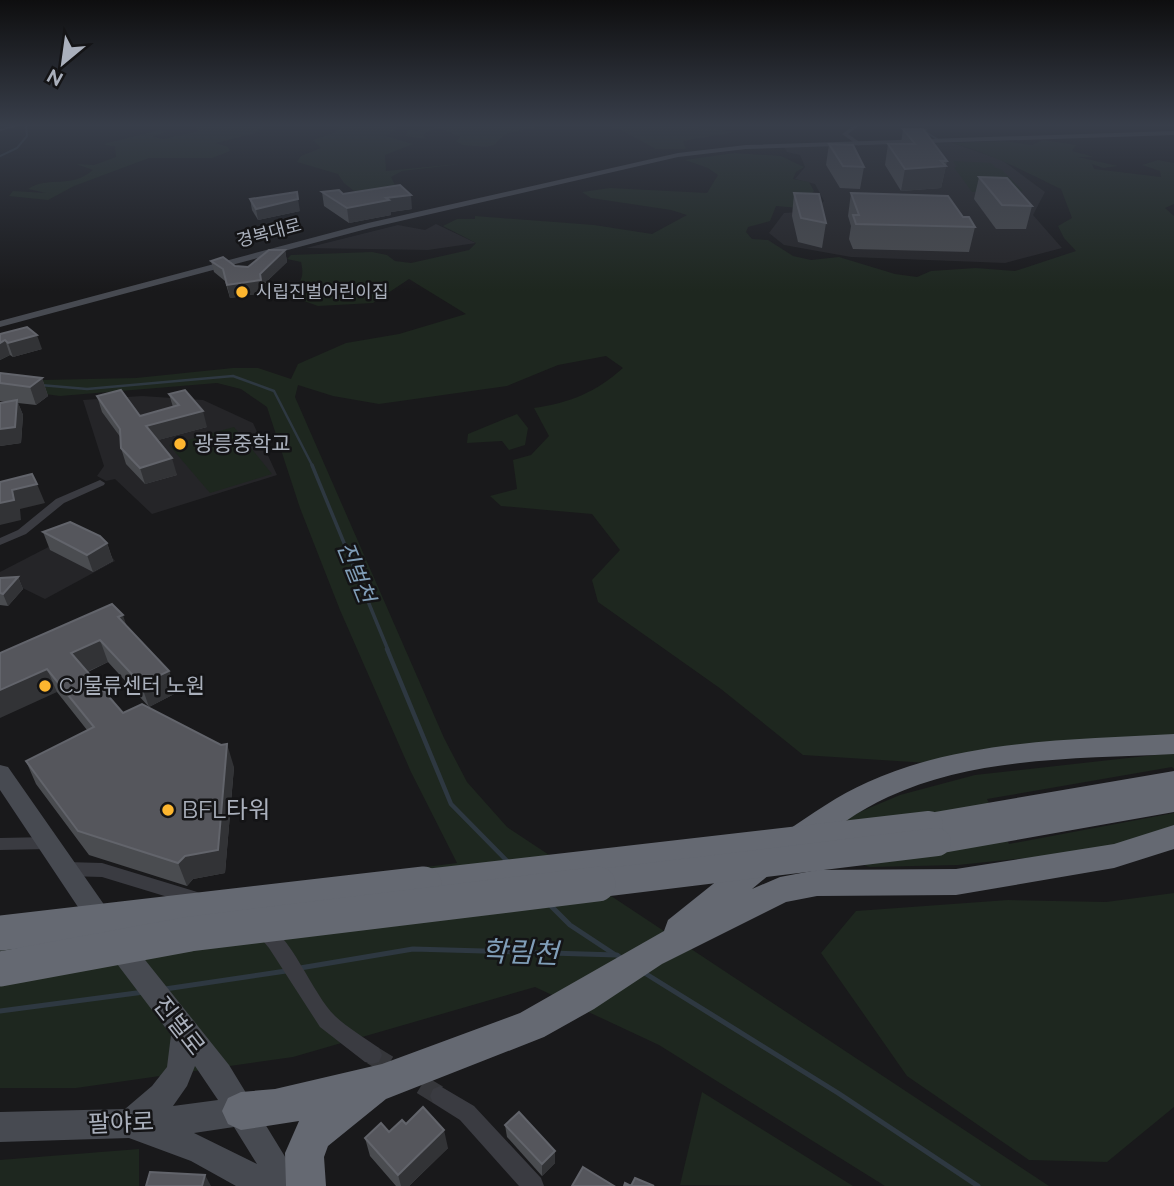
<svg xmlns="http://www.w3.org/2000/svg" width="1174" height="1186" viewBox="0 0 1174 1186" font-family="Raleway,'Noto Sans KR',sans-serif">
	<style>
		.built { fill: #252528 }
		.green { fill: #1e271f }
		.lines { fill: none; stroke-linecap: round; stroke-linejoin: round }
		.stream-far4 { stroke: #2e3841; stroke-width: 2 }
		.stream-far3 { stroke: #2e3841; stroke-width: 2.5 }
		.stream-far2 { stroke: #2e3841; stroke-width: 3.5 }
		.stream-far1 { stroke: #2e3841; stroke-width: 4.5 }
		.stream { stroke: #2e3841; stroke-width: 5 }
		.street-tunnel { stroke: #36373b; stroke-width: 19; stroke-dasharray: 19 10; stroke-linecap: butt }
		.street { fill: #3a3b41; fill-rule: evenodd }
		.secondary { fill: #474a51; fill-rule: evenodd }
		.highway { fill: #656972; fill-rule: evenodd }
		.highway-bridge-far1 { stroke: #656972; stroke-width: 28 }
		.highway-bridge { stroke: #656972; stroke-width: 35 }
		.wall { fill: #4a4c50 }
		.shaded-wall { fill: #323336 }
		.building { fill: #55565c; stroke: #62646b; stroke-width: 2 }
		.poi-dot { fill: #fdb62f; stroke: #141416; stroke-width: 2.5 }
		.labels { text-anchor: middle; stroke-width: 5; stroke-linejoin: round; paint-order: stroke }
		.far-street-label { font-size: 18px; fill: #aab0bc; stroke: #141416 }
		.far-poi-label { font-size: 18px; fill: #aab0bc; stroke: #141416; text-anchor: start }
		.poi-label { font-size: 21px; fill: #aab0bc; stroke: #141416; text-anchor: start }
		.water-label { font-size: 23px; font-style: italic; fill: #809eb8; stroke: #141416 }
		.near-poi-label { font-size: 24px; fill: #aab0bc; stroke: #141416; text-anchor: start }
		.near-street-label { font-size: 24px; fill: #aab0bc; stroke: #141416 }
		.near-water-label { font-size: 28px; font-style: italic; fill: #809eb8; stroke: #141416 }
	</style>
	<rect width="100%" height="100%" fill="#19191b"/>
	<g class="built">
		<polygon points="953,143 1002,160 1045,192 1033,215 1062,248 1005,263 851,257 784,245 769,233 784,213 812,211 824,201 815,184 795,179 805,167 800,155 787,152 784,147"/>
		<polygon points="436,224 476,243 428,250 306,248 398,225 425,230"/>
		<polygon points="142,396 203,400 253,423 277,475 152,514 115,479 106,481 97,476 104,466 83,400"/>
		<polygon points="62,540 107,550 115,561 45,599 0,577 0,572"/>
	</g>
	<g class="green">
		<path d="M203 125H267L256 133 216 143 228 147 230 151 212 158H149L74 186 48 200 9 196 13 191 46 193 28 189C49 175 69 190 93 170L76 164 94 165 116 157 115 146 104 145 107 143 160 130 165 132 153 137 164 139 199 131 196 127Z"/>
		<polygon points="342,125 392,125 398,128 386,136 413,144 385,155 386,171 469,163 402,171 391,177 395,185 389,191 363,198 344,183 338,174 297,162 301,156 321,148 313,140 333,133"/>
		<path d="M445 125H547L505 134 494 145 486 147 462 145 456 141 460 137C446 130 436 125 423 135L426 139 405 136 410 128 415 131Z"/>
		<polygon points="591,125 681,125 736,132 683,141 686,149 656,149 619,129"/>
		<path d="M1043 140 1076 145 1072 151 1094 157H1078L1118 166 1103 168 1092 164 1094 169 1161 177 1160 171 1142 165 1158 160 1174 163V204L1165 208 1174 216V769L1172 767 987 799 1009 844 1174 813V830L1093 851 958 865 870 867 814 850 848 817 900 795 975 775 1164 754 928 763 803 755 721 689 598 602 592 580 620 550 592 514 501 506 490 496 517 489 513 460 531 455 549 436 534 408C570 403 596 392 623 368L606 356 558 365 507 386 379 404 333 396 298 385 295 397 444 738 467 782 507 827 1049 1186H885L659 1045 535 987 293 1057 76 1088H0V946L363 875 457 863 411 772 340 610 300 508 267 407 241 389 217 383 60 396 0 388 42 380 136 378 233 368H258L291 379 298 364 346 343 399 334 466 314 409 279 373 303 318 306 287 295C300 284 305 279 301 262L287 259 291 255 372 252 387 255 395 261 411 263 469 250 476 243 443 226 457 219H475V216L594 225 652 234 687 215 671 210 591 198 582 192 610 188 707 193 718 175 708 168 685 160 734 153 781 156 804 167 796 172 793 179 809 182 814 191 804 203 810 209 776 206 770 221 748 227 746 232 752 239 768 240 793 256 811 260 839 257 895 274 917 277 931 271 976 268 1015 271 1076 251 1064 238 1058 226 1072 218 1061 189C1023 171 993 154 952 143L1004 141 1032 145Z"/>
		<polygon points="953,161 991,163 996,168 1001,169 1023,191 972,192 954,167 957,167"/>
		<polygon points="517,414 528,428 525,445 509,450 502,441 467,443 468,434"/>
		<polygon points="234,427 272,474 210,493 169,445"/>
		<polygon points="1174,893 1174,1107 1107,1162 1029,1160 907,1076 821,953 856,911 1008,900 1106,902"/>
		<polygon points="702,1092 853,1186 680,1185"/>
		<polygon points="139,1149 139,1186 0,1186 0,1160"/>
	</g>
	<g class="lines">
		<g class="stream-far4">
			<polyline points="884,125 940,125"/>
			<polyline points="927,129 924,131 937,139"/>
			<polyline points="0,156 17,148 27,136 26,125"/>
		</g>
		<polyline class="stream-far3" points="40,385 87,389 233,376 274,391 313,467"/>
		<polyline class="stream-far2" points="312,465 388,650"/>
		<polyline class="stream-far1" points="387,649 451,804 509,863"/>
		<g class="stream">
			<polyline points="551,906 570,925 614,954"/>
			<polyline points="300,968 413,949 617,955 622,959"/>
			<polyline points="643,972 838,1093 978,1186"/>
			<polyline points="165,989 286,971"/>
			<polyline points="0,1011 144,992"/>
		</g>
		<polyline class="street-tunnel" points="372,1055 440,1096"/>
		<g class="street">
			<polygon points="16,125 22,125 0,131 0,129"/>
			<polygon points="855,125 860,125 848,134 861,143 859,146 842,134"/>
			<polygon points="100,480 105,483 104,485 64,503 26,534 0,545 0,538 18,530 56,499"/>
			<polygon points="49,837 55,838 57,843 55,848 49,849 0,850 0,838"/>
			<polygon points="66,862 102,863 194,891 200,893 203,898 200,903 194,905 102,877 66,876 60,874 58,869 60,864"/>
			<path d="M263 922C290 932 313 995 335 1016 348 1028 365 1038 379 1048L382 1055 379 1062 372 1064 365 1062 320 1027 269 948 254 930 257 925Z"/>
			<polygon points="440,1086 474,1106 541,1178 544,1186 519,1186 460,1120 433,1103 430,1096 433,1089"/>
		</g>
		<g class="secondary">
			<polygon points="1174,131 1174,135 746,149 678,157 370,228 0,327 0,321 368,223 678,153 746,145"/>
			<path d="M0 765 8 767 126 936 229 1065 303 1186H236L191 1161 129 1138 0 1142V1112L125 1109 152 1086 167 1067 171 1035 108 952 0 790ZM195 1066 218 1100 173 1106 187 1086ZM234 1127 257 1164 194 1133Z"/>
		</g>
		<g class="highway">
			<path d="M1174 734V754C1080 759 976 756 888 797 859 810 833 830 807 848L796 852 785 848 781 840 785 832C812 814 838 795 868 782 963 739 1072 740 1174 734Z"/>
			<polygon points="1174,771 1174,812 937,854 926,850 922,842 925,835 919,833 914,825 919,817 929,813"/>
			<polygon points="1174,825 1174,849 1114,868 956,895 817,896 786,902 662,964 594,1009 544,1037 386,1099 328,1146 324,1157 326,1186 286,1186 285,1153 299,1121 241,1130 228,1124 222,1111 228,1098 241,1092 275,1089 382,1064 520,1013 664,931 668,920 753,852 764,849 775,852 779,861 775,870 752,889 780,877 817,870 956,869 1114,844"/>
		</g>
		<g class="highway-bridge-far1">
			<polyline points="409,885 929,825"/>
			<polyline points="584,885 937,842"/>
		</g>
		<g class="highway-bridge">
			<polyline points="0,933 424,884"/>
			<polyline points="0,969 190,934 598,884"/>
		</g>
	</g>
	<g class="wall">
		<polygon points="903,129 947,161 941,188 901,191 885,165 888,144 901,144"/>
		<polygon points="829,144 864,167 860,189 840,188 826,165"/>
		<polygon points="979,177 1032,206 1026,229 996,229 974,199"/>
		<polygon points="322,192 343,194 412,209 391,212 391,215 349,223 324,206"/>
		<polygon points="794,193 826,223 822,248 798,242 792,216"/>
		<polygon points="851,193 963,217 975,227 969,252 853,249 849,239 851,226 848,216"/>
		<polygon points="250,199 300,211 258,220 252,210"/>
		<polygon points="285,250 287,262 262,286 263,293 230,298 225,281 214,272 211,261 235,266 248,267"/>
		<polygon points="0,334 42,349 13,357 10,355 0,360"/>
		<polygon points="0,373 42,378 48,396 36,405 18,403 23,415 21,443 0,446 0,403 6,402 0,401"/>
		<polygon points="169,394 207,427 158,440 177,475 145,484 126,464 121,448 121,438 102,412 97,396 140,416 173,407"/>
		<polygon points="43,532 107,543 113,561 93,572 50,550"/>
		<polygon points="18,577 23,589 8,606 0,605 0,578"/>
		<polygon points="127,627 169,671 176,693 149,707 108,662 88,672 123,713 234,767 225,873 193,879 187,886 89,855 36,784 26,761 87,730 57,692 0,653"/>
		<polygon points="406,1124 448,1148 409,1186 396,1186 370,1156 365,1138 389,1132"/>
		<polygon points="505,1125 555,1163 542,1176 507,1137"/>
	</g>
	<g class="shaded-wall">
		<polygon points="946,166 941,188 901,191 905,169"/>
		<polygon points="411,195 412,209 391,212 391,215 349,223 347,208 386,198"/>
		<polygon points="298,199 300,211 258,220 256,209"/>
		<polygon points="285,250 287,262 262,286 260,274"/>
		<polygon points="261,280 263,293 230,298 227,285"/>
		<polygon points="37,335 42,349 13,357 8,343"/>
		<polygon points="5,340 10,355 0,360 0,343"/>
		<polygon points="42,378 48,396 36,405 30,387"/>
		<polygon points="17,400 23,415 21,443 0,446 0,429"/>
		<polygon points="203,411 207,427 151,442 146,426"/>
		<polygon points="172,458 177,475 145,484 140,468"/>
		<polygon points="37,484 45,503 20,509 21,520 0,525 0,503 12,490"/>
		<polygon points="107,543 113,561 93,572 87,555"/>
		<polygon points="18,577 23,589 8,606 3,594"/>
		<polygon points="123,615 130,637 118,617"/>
		<polygon points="100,640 108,662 80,675 71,653"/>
		<polygon points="47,669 57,692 0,718 0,690"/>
		<polygon points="169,671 176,693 149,707 141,684"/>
		<polygon points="227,744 234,767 225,873 193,879 187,886 178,863"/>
		<polygon points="444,1130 448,1148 409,1186 401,1186 398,1175"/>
		<polygon points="555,1151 555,1163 542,1176 542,1164"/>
		<polygon points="205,1175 211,1186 202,1186"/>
	</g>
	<g class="building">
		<polygon points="903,129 923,129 947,161 941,161 946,166 905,169 888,144 915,144"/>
		<polygon points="829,144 853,145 864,167 843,166"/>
		<polygon points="979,177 1007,178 1032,206 1002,205"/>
		<polygon points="400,185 411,195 386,198 389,200 347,208 322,192 339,190 343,194"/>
		<polygon points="297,192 298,199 256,209 250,199"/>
		<polygon points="794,193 819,194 826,223 801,218"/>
		<polygon points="851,193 948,196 963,217 969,217 975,227 856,224 853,215 859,215"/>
		<polygon points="269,250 285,250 260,274 261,280 227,285 223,269 211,261 223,257 235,266 248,267"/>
		<polygon points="27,327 37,335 8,343 5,340 0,343 0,334"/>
		<polygon points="0,373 42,378 30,387 0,383"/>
		<polygon points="121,390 140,416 179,405 169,394 185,390 203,411 146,426 172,458 140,468 121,448 120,429 97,396"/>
		<polygon points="17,400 15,427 0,429 0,403"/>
		<polygon points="32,474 37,484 12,490 14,500 0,503 0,482"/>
		<polygon points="70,522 100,536 107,543 87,555 43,532"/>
		<polygon points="18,577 3,594 0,593 0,578"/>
		<polygon points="112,604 123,615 118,617 169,671 141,684 100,640 71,653 123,713 142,704 221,745 227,744 218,850 185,856 178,863 78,831 26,761 94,727 47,669 0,690 0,653"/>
		<polygon points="423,1107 444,1130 398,1175 365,1138 381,1123 389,1132 402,1120 406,1124"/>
		<polygon points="519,1112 555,1151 542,1164 505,1125"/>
		<polygon points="583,1167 614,1186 572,1186"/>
		<polygon points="150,1172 205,1175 202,1186 146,1186"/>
		<polygon points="635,1178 654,1186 624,1186 625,1183 631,1186"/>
	</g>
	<linearGradient id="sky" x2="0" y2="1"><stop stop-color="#0e0e0f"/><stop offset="0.43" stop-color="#383e4a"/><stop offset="1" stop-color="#383e4a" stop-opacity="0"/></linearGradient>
	<rect width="1174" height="291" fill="url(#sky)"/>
	<g class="poi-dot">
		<circle cx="242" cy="292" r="7"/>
		<circle cx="180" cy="444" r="7"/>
		<circle cx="45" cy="686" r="7"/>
		<circle cx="168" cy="810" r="7"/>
	</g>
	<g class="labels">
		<g class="far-street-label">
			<text transform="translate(269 233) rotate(-15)" y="6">경복대로</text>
		</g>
		<g class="far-poi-label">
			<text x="256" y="298">시립진벌어린이집</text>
		</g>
		<g class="poi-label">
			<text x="194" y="451">광릉중학교</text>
			<text x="59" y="693">CJ물류센터 노원</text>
		</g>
		<g class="water-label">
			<text transform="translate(356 572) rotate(68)" y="8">진벌천</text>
		</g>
		<g class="near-poi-label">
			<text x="182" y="818">BFL타워</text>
		</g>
		<g class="near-street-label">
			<text transform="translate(179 1026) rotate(52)" y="8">진벌로</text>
			<text transform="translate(121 1123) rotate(-2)" y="8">팔야로</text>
		</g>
		<g class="near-water-label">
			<text transform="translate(520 952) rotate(2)" y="10">학림천</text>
		</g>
	</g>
	<g transform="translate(63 63) rotate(209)" stroke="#141416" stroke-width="5" paint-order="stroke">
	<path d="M0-5L12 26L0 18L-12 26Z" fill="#aab0bc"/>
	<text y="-10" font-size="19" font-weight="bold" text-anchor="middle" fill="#aab0bc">N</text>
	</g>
</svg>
